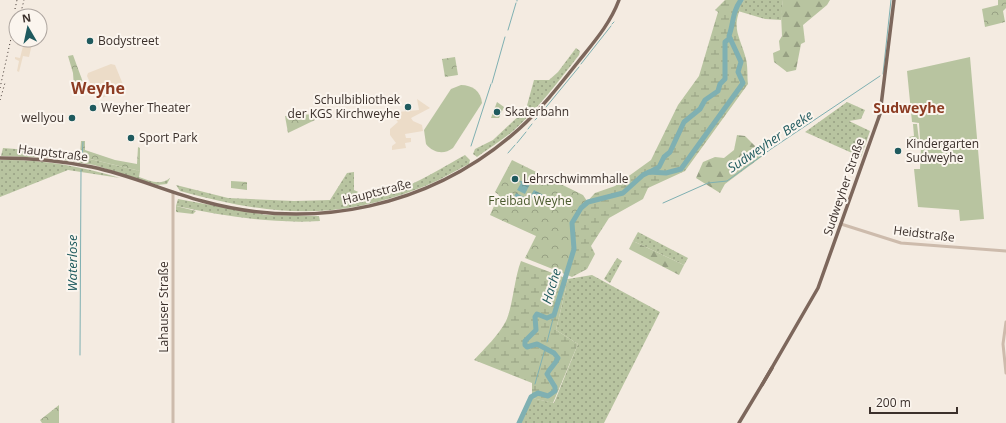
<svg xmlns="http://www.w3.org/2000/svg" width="1006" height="423" viewBox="0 0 1006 423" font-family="'Open Sans',sans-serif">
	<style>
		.grass { fill: url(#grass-dots) }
		.forest { fill: url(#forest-firs) }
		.wetland { fill: url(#wetland-marsh) }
		.park { fill: url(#park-crowns) }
		.pitch { fill: #b8c4a0 }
		.plaza { fill: #ecdcc8 }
		.water { fill: url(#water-ripples) }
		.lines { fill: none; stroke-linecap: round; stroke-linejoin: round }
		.stream { stroke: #7fb0b2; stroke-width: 1 }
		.river { stroke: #7fb0b2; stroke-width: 5 }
		.minor { stroke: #cdbbac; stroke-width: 3 }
		.major { stroke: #7d675c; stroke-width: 3.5 }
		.rail { stroke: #3b302b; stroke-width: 1; stroke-dasharray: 1 3; stroke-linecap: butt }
		.poi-dot { fill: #1f5a5e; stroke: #fbf5ee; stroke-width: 1.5 }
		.labels { text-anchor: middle; stroke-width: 4; stroke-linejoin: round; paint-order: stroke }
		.poi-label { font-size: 12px; fill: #3b302b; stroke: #fbf5ee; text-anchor: start }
		.street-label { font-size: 12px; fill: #3b302b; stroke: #fbf5ee }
		.park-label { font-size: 12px; fill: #4a5a2e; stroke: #fbf5ee }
		.water-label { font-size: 13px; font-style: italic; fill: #1f5a5e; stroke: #fbf5ee }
		.quarter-label { font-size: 14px; font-weight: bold; fill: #8c3b22; stroke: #fbf5ee }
		.district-label { font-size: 16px; font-weight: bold; fill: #8c3b22; stroke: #fbf5ee }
	</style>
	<defs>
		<pattern id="grass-dots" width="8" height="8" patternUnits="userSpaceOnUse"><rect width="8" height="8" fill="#b8c4a0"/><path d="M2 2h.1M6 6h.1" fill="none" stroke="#97a083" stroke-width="1.8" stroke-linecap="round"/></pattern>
		<pattern id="forest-firs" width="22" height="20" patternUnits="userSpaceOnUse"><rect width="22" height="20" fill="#b8c4a0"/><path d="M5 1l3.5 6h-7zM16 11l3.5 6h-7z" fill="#97a083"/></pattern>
		<pattern id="wetland-marsh" width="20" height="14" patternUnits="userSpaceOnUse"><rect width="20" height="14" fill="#b8c4a0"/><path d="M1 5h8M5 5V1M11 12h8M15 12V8" fill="none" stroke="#97a083"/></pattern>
		<pattern id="park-crowns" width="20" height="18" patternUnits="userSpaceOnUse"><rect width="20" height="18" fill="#b8c4a0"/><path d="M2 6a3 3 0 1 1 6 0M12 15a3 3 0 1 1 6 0" fill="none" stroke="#97a083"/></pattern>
		<pattern id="water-ripples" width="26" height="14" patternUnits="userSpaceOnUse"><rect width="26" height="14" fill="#7fb0b2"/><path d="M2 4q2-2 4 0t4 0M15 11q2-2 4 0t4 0" fill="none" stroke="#699091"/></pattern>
	</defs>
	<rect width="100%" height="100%" fill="#f4ebe1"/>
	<g class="grass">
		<polygon points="744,0 783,0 781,20 765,19 738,11"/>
		<path d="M576 48 580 51 579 55C558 82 537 110 512 132 501 141 488 149 477 157L473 154 475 149 493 140 526 109 534 80H549L558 72Z"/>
		<polygon points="847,102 865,110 861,119 849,121 870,131 861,157 805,132"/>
		<path d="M3 148 80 154 90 159 140 171 139 177C150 181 160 186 170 178L167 184 157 185 94 165 51 158 1 156Z"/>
		<path d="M465 155 470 160 469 164C453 172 437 182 420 188 334 222 267 215 180 191L176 185 228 198 294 201 330 200 347 173 354 172V190C385 207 437 170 465 155Z"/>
		<path d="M0 160C41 159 81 166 120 178L68 170 0 197Z"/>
		<path d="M178 199 266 215 319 216 320 221C271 224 224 216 176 206Z"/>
		<polygon points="638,232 688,258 684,265 633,241"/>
		<polygon points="617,258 622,261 610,283 604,279"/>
		<polygon points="592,275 660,312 604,423 521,423 532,398 554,403 578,344 556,330 568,279"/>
	</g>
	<g class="forest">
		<polygon points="783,0 830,0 827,5 803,25 805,42 801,44 796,70 787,72 774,62 773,53 780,50 779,41 782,36 781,14"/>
		<polygon points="737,135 745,136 764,155 725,184 720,193 696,178 703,162 715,157 724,158 734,150"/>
		<polygon points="633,241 684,265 679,275 629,249"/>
	</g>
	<g class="wetland">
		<path d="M725 0H744C730 29 739 33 746 59 748 67 747 76 748 84L685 171 648 188 643 199 609 218 591 246 595 254 587 269 572 277 565 274 573 249 571 223 572 218 595 193 615 186 651 160 678 105 699 76 718 12 715 10Z"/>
		<path d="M521 261 568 279 556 330 578 344 553 403 532 398V383L474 360C485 348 498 336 506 321 513 306 514 279 521 261Z"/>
	</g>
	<g class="park">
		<polygon points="998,0 1006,0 1006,8 1003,11 1005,22 985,27 982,9 998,5"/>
		<polygon points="73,55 84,85 74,87 73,73 68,56"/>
		<polygon points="455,57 458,75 445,77 442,59"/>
		<polygon points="316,114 317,119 288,133 285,116"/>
		<polygon points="913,124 917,124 919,140 915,144 910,145 909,137 914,136"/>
		<polygon points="81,141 85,141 85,150 115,160 137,164 138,147 140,148 140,171 90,159 80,154"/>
		<path d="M512 160 583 195 587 201C562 225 577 224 572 250 571 258 567 266 565 274L525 258 536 236 490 215 499 195 495 192Z"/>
		<polygon points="231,181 247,182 247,190 231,188"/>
		<polygon points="176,206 196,211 193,214 176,212"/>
		<polygon points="59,405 59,423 42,423 40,420"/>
	</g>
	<g class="pitch">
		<polygon points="970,57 984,219 960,221 959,210 918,207 914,169 920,169 921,147 915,144 920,139 919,123 912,122 907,71"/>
		<path d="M461 85C472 85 481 91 482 103L453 148C444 155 433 153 426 144L424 130 451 89Z"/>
		<polygon points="497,102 504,107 499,118 491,118"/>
	</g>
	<g class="plaza">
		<polygon points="26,40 33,40 29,57 23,56 19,72 17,71 19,61 15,59 15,57 20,58 23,46 17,45 17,43 24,45"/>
		<polygon points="111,64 115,65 124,87 123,90 99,99 97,98 87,76 88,73"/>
		<polygon points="417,99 430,108 411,118 413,121 422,125 423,131 405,134 406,138 411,138 411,142 405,143 406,148 392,150 392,146 396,143 390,135 390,129 398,122 393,116 388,116 387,113 419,110"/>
	</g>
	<g class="water">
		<polygon points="518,180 530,184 525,194 517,190 521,183"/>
		<polygon points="534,190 553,200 550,207 530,197"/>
		<polygon points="516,193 524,197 519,207 511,203"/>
	</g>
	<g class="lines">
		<g class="stream">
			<polyline points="517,1 517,0"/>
			<polyline points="612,24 614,22"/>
			<polyline points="508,30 516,3"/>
			<polyline points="581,64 611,26"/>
			<polyline points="883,74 891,0"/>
			<polyline points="492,83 505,37"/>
			<polyline points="542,112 579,67"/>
			<polyline points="535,120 540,115"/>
			<polyline points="528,129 532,124"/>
			<polyline points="517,143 526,132"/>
			<polyline points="471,146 491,84"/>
			<polyline points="508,153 515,145"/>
			<polyline points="82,160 83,142"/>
			<polyline points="663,203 708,183 727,181 771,149 880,76"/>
			<polyline points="547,342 554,315"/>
			<polyline points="80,355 81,170"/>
			<polyline points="535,384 545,349"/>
			<polyline points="531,397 533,393"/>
		</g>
		<g class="river">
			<polyline points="650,172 659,167 664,157 670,152 684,122 700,109 705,100 718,91 720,84 725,79 725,42 730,38"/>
			<path d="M519 423 531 397 538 393 548 396 555 391V387L547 374C550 368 555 365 558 358L554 353 537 344 527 347 525 345V341L536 330 535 317 537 314 547 318 554 315 574 249 572 223 581 208 588 202 623 193 643 175 649 172 666 173 681 169 743 83 738 72 741 62 729 36C734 22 732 12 741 0"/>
		</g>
		<g class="minor">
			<polyline points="173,192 173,423"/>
			<polyline points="841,224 901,243 1006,251"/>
			<polyline points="1006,322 1003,344 1006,373"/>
		</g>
		<g class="major">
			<path d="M0 158C31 158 62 161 92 167 130 175 165 191 202 201 314 232 432 207 519 129 541 109 559 86 578 62 594 42 610 24 619 0"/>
			<polyline points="762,385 818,288 880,114 894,0"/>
			<polyline points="739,423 772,368"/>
		</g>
		<g class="rail">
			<polyline points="15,9 17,0"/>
			<polyline points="20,16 24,0"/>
			<polyline points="0,88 16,16"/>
			<polyline points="0,100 5,83"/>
		</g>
	</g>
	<g class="poi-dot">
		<circle cx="90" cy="41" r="4"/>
		<circle cx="408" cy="107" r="4"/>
		<circle cx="93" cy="108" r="4"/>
		<circle cx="497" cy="112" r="4"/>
		<circle cx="72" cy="118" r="4"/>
		<circle cx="131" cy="138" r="4"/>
		<circle cx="898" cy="151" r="4"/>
		<circle cx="515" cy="179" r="4"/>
	</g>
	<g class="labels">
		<g class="poi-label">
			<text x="98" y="45">Bodystreet</text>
			<text x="400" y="104" text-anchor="end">Schulbibliothek<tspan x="400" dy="14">der KGS Kirchweyhe</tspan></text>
			<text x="101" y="112">Weyher Theater</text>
			<text x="505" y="116">Skaterbahn</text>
			<text x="64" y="122" text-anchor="end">wellyou</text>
			<text x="139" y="142">Sport Park</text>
			<text x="906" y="148">Kindergarten<tspan x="906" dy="14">Sudweyhe</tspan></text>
			<text x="523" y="183">Lehrschwimmhalle</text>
		</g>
		<g class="street-label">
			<text transform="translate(53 153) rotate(7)" y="4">Hauptstraße</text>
			<text transform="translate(844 187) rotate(-71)" y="4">Sudweyher Straße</text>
			<text transform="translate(377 192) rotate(-14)" y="4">Hauptstraße</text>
			<text transform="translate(924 234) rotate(7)" y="4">Heidstraße</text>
			<text transform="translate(164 307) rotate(-90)" y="4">Lahauser Straße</text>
		</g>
		<g class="park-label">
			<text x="530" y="205">Freibad Weyhe</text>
		</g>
		<g class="water-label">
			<text transform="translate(770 141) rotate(-34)" y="5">Sudweyher Beeke</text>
			<text transform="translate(72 263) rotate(-90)" y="5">Waterlose</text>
			<text transform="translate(551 286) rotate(-73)" y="5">Hache</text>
		</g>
		<g class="quarter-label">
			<text x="909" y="113">Sudweyhe</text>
		</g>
		<g class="district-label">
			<text x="98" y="94">Weyhe</text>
		</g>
	</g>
	<g transform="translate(28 28) rotate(351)"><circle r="19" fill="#fbf5ee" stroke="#aea6a0"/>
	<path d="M0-3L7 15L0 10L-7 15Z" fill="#1f5a5e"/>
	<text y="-6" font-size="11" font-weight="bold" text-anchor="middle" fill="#3b302b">N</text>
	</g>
	<path d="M870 407v6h87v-6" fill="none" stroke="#3b302b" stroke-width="2"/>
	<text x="876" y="407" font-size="12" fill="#3b302b" stroke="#fbf5ee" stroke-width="3" paint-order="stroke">200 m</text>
</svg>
